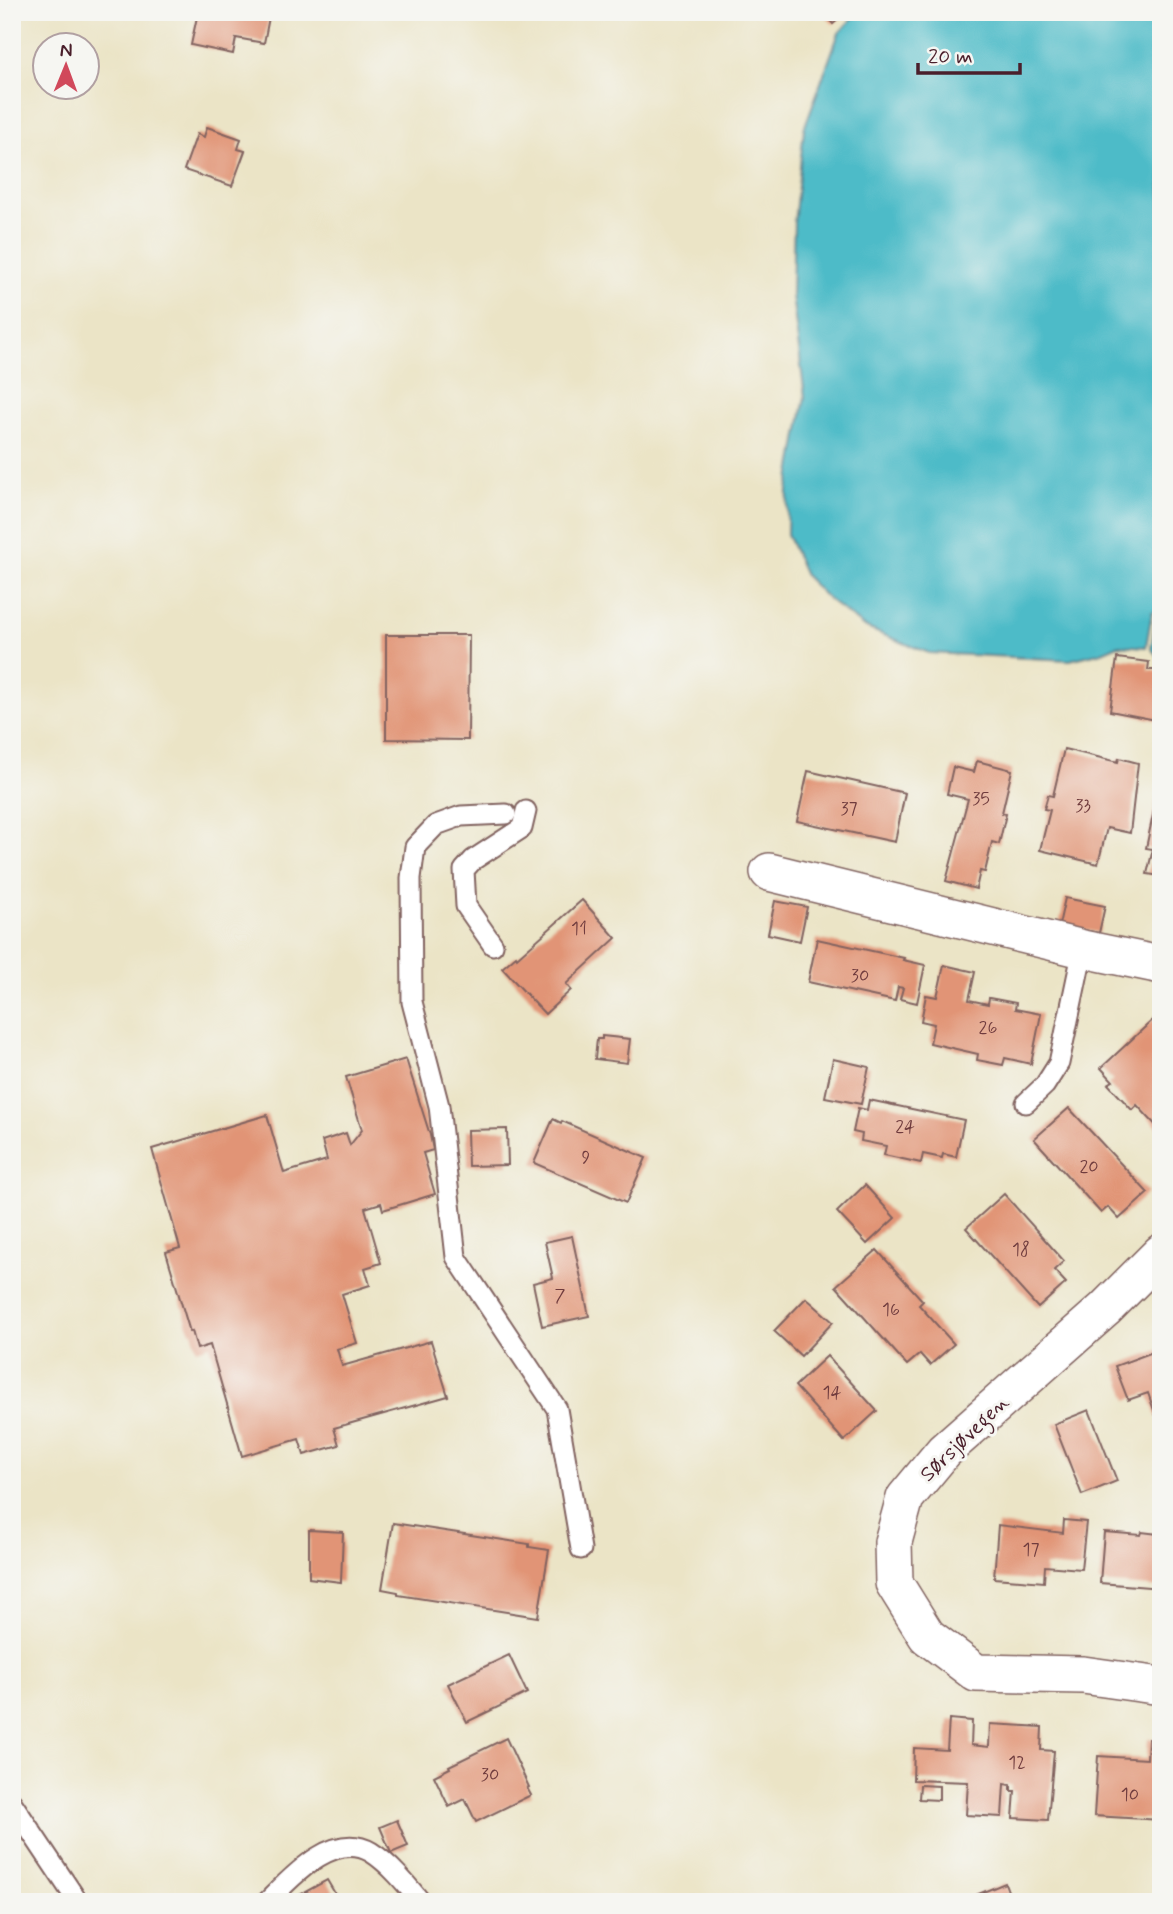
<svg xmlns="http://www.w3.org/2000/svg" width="1173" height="1914" viewBox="0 0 1173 1914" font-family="Mynerve,sans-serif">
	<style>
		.water { fill: #4ebbc8; stroke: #4c6d7a; stroke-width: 2 }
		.building { fill: #e19476 }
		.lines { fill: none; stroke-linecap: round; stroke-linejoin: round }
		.service-casing { stroke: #826461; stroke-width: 23 }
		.minor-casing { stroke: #826461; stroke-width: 40 }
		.service { stroke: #fff; stroke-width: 19 }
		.minor { stroke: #fff; stroke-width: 37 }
		.labels { text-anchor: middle; stroke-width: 6; stroke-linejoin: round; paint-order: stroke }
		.number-label { font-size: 18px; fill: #703c3e }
		.street-label { font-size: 21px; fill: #4a1f2b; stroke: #f6f6f2 }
	</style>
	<rect width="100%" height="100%" fill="#f6f6f2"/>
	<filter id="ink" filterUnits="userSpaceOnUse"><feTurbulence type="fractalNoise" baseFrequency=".0143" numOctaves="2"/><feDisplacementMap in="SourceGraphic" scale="14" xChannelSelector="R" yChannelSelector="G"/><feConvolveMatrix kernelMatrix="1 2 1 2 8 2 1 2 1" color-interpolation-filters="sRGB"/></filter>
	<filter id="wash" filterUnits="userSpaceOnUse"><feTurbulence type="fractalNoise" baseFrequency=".00686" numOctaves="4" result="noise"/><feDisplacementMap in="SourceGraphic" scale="28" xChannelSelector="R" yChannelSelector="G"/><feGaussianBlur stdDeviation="1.57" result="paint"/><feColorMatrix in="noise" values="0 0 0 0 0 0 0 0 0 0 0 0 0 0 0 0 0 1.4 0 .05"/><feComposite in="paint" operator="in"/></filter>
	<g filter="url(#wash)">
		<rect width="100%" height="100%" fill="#ebe4c6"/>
		<polygon class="water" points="858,12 1161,12 1161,658 1151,649 1157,611 1152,612 1146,647 1118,645 1102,652 1070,660 929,653 864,627 827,598 805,576 787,534 788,490 805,397 792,295 794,223 804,129 839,33"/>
		<g id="blocks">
			<g class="building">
				<polygon points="198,12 270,12 264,43 236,38 233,54 191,45"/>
				<polygon points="823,12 847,12 833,24"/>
				<polygon points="207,127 241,139 238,149 245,151 232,186 184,170 197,134 204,137"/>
				<polygon points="386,635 469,635 468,740 386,739"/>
				<polygon points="1117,658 1149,662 1148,670 1161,670 1161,721 1110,711"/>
				<polygon points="1064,749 1118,762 1119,758 1138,763 1130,833 1107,828 1098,864 1040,850 1050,810 1044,809 1048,795 1053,796"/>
				<polygon points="977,761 1012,770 1002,813 1006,814 999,844 992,842 985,872 980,871 976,889 946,881 968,799 947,794 953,767 974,772"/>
				<polygon points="808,771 905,793 895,842 797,821"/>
				<polygon points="1160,782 1161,782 1161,876 1147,874 1153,849 1146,848"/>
				<polygon points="1065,898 1105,906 1099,933 1059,925"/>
				<polygon points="582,900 616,938 566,984 571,990 545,1014 502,968 516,956 517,958"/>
				<polygon points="775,901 807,907 800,941 768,934"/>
				<polygon points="817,939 904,958 903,960 925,965 917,1003 900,999 903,988 898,987 895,1001 808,982"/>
				<polygon points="944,965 975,972 969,1000 988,1004 989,998 1016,1003 1015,1009 1041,1014 1031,1064 1005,1058 1003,1065 977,1060 978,1054 930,1043 934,1024 921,1021 926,995 937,997"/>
				<polygon points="1156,1017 1161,1022 1161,1131 1137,1105 1132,1110 1108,1084 1113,1081 1101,1068"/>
				<polygon points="602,1036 630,1039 627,1063 595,1059 597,1039 602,1039"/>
				<polygon points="406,1059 430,1135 433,1150 423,1153 435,1194 383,1210 381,1203 365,1208 381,1263 365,1268 370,1285 342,1294 357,1343 337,1349 342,1366 431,1341 448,1396 334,1428 339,1445 304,1455 299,1439 242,1456 210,1345 197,1349 192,1331 190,1332 166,1252 180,1248 152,1149 267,1115 284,1173 327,1160 322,1141 346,1133 350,1145 362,1130 346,1077"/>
				<polygon points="833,1059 869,1067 861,1104 825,1097"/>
				<polygon points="869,1100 964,1120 956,1157 943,1154 942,1158 923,1154 921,1163 884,1155 886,1146 861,1141 862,1134 853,1132 858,1108 867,1110"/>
				<polygon points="1069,1108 1148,1193 1119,1219 1108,1207 1101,1213 1034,1139"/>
				<polygon points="553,1119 561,1123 562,1121 646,1158 626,1203 534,1163"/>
				<polygon points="507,1129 508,1165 468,1166 467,1130"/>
				<polygon points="865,1185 895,1218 867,1244 837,1212"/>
				<polygon points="1004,1194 1064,1261 1054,1270 1066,1283 1038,1308 966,1228"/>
				<polygon points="572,1236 589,1316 542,1326 533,1283 553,1278 545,1242"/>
				<polygon points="877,1250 923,1301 919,1305 954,1344 930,1365 920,1354 907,1365 836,1286"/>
				<polygon points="806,1298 833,1322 801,1356 774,1331"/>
				<polygon points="1161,1349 1161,1414 1156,1416 1148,1393 1128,1400 1115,1366"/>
				<polygon points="827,1356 877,1411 844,1441 795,1386"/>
				<polygon points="1089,1410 1117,1481 1082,1495 1054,1424"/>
				<polygon points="1064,1520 1086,1522 1081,1569 1045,1566 1044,1582 994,1578 998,1525 1063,1533"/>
				<polygon points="393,1523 529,1544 529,1547 549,1550 538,1617 398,1595 398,1592 382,1589"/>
				<polygon points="309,1530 343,1532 341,1582 309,1578"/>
				<polygon points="1104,1532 1141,1535 1142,1532 1158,1534 1161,1537 1161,1588 1100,1583"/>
				<polygon points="509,1655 527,1693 467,1722 448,1684"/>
				<polygon points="949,1719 972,1721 971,1745 989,1747 990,1724 1042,1727 1041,1750 1054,1751 1048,1820 1013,1818 1015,1791 1011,1791 1011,1785 1004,1784 1002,1817 966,1815 968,1782 913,1780 914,1748 947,1750"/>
				<polygon points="506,1738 529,1787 527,1788 531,1795 476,1822 465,1799 449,1807 434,1776 450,1768 449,1766"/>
				<polygon points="1148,1739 1161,1740 1161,1820 1094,1816 1098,1756 1147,1759"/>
				<polygon points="920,1785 939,1786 939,1800 919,1799"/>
				<polygon points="397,1820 408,1846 391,1853 380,1827"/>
				<polygon points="327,1880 340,1902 287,1902"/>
				<polygon points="1005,1883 1012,1902 959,1902"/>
			</g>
		</g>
	</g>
	<g filter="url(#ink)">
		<use href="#blocks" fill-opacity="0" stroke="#826461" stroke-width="2"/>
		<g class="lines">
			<defs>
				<g id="service">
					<polyline points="506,814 461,816 436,825 415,847 411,878 412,1002 439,1106 456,1257 557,1409 581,1549"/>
					<polyline points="493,945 466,906 464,870 473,860 522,828 526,811"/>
					<polyline points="1026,1103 1045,1085 1059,1063 1083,949"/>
					<polyline points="12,1803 78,1902"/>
					<path d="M267 1902C291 1878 333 1830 371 1852 390 1864 407 1885 421 1902"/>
				</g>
				<g id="minor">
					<polyline points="769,872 1083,949 1161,965"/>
					<polyline points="1161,1253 1105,1309 944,1451 905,1498 893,1542 894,1583 927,1636 976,1673 1083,1675 1161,1686"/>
				</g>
			</defs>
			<use href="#service" class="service-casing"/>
			<use href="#minor" class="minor-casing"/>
			<use href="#service" class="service"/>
			<use href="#minor" class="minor"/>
		</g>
	</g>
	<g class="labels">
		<g class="number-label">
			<text x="981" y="804">35</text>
			<text x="1083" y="811">33</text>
			<text x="849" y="814">37</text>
			<text x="579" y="934">11</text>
			<text x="860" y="981">30</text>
			<text x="988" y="1033">26</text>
			<text x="905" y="1132">24</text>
			<text x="586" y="1163">9</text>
			<text x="1089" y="1172">20</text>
			<text x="1021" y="1255">18</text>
			<text x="560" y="1301">7</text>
			<text x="891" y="1315">16</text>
			<text x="832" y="1398">14</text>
			<text x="1031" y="1555">17</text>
			<text x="1017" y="1768">12</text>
			<text x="490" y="1780">30</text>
			<text x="1130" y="1800">10</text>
		</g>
		<g class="street-label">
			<text transform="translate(964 1438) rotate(-44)" y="7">Sørsjøvegen</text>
		</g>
	</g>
	<rect width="1173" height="1914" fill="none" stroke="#f6f6f2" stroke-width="42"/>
	<g transform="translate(66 66) rotate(1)"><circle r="33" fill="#f6f6f2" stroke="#b1a0a2" stroke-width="2"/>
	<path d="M0-5L12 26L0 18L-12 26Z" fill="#d1495b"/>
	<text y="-10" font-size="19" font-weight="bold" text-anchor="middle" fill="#4a1f2b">N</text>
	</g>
	<path d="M918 63v10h102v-10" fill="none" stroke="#4a1f2b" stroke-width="3.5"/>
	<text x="928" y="63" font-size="21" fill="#4a1f2b" stroke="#f6f6f2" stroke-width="5" paint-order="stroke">20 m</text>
</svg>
